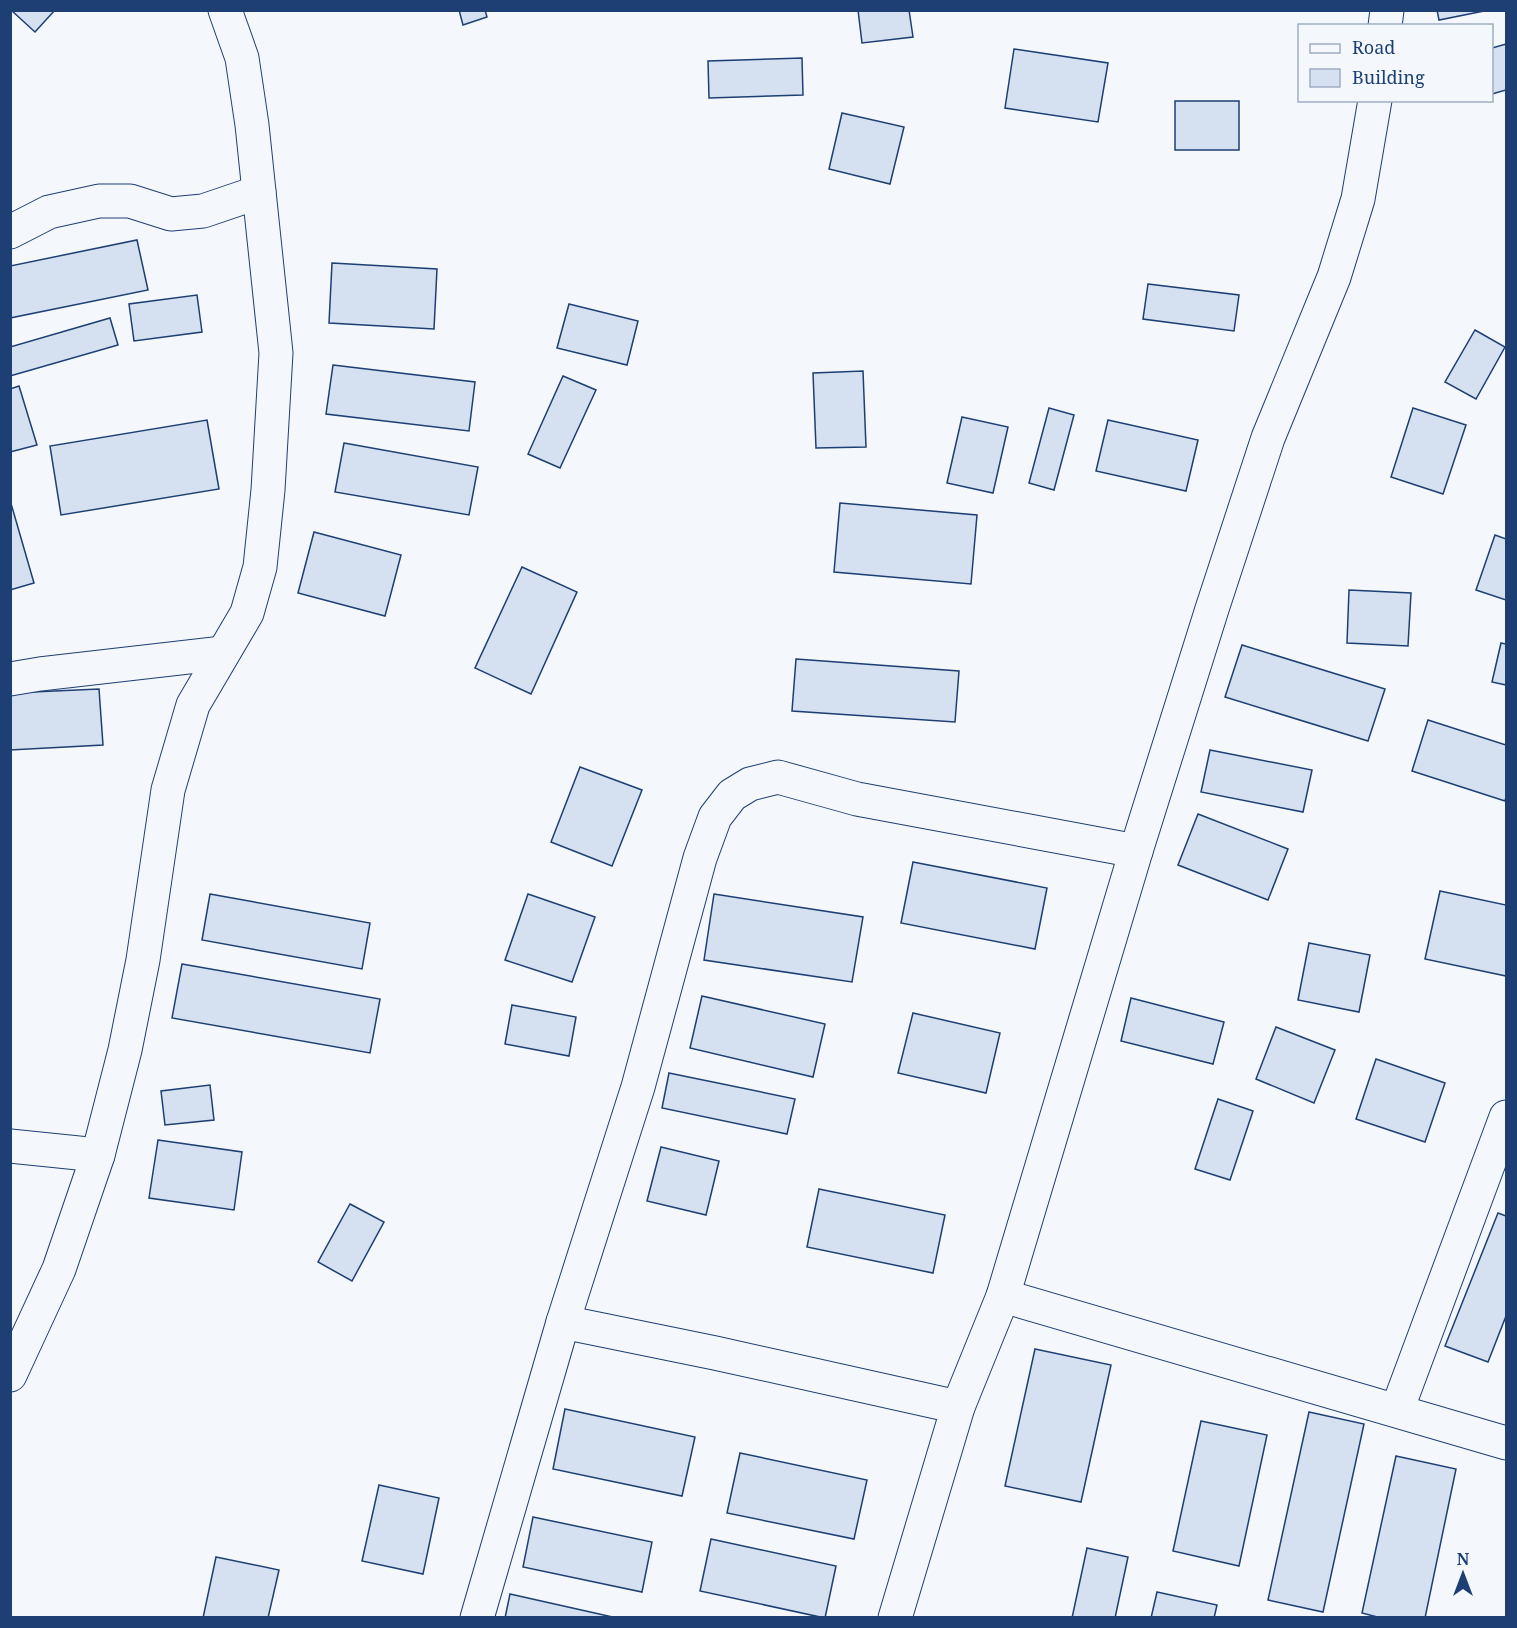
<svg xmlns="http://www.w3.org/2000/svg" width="1517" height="1628" viewBox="0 0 1517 1628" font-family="'Noto Serif',serif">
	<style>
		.building { fill: #d5e0f0; stroke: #1d3f73; stroke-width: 1.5 }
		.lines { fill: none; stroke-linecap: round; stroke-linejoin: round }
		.minor-casing { stroke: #1d3f73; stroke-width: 35 }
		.minor { stroke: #f4f7fb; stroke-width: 33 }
	</style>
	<rect width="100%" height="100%" fill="#f4f7fb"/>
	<g class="building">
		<polygon points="11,10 55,10 35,32"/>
		<polygon points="459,10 485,10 487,17 463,25"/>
		<polygon points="858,10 909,10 913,37 862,43"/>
		<polygon points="1437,10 1489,10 1439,20"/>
		<polygon points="1506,44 1506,90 1492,94 1492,48"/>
		<polygon points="1014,49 1108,63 1098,122 1005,108"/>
		<polygon points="802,58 803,95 709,98 708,61"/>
		<rect x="1175" y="101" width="64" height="49"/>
		<polygon points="842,113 904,127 890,184 829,169"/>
		<polygon points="137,240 148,290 10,318 10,266"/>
		<polygon points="332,263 437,269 434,329 329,323"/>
		<polygon points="1148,284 1239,295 1234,331 1143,319"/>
		<polygon points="197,295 202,332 134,341 129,304"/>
		<polygon points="569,304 638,321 627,365 557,348"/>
		<polygon points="110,318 118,345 10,376 10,347"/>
		<polygon points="1475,330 1505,347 1476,399 1445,382"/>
		<polygon points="333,365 475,382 469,431 326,414"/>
		<polygon points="863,371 866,447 816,448 813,373"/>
		<polygon points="563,376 596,390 560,468 528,454"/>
		<polygon points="19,386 37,445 10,452 10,389"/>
		<polygon points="1049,408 1074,415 1054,490 1029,483"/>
		<polygon points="1413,408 1466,425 1443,494 1391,477"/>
		<polygon points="962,417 1008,427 993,493 947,483"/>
		<polygon points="207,420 219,489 61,515 50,446"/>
		<polygon points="1108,420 1198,440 1186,491 1096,471"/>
		<polygon points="344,443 478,467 469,515 335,492"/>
		<polygon points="10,500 34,583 10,590"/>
		<polygon points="840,503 977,515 971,584 834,572"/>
		<polygon points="314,532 401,555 385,616 298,593"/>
		<polygon points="1495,535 1506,539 1506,600 1476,590"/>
		<polygon points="522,567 577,592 531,694 475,668"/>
		<polygon points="1349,590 1411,593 1408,646 1347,643"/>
		<polygon points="1501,643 1506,644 1506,685 1492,682"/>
		<polygon points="1242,645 1385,689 1368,741 1225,697"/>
		<polygon points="796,659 959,671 955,722 792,711"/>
		<polygon points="99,689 103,745 10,750 10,693"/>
		<polygon points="1428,720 1506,745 1506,797 1505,801 1412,771"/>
		<polygon points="1210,750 1312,770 1303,812 1201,792"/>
		<polygon points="580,767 642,790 612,866 551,842"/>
		<polygon points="1198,814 1288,849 1268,900 1178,865"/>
		<polygon points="913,862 1047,888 1035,949 901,923"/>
		<polygon points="1440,891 1506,905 1506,976 1425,959"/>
		<polygon points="210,894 370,923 362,969 202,940"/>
		<polygon points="528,894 595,917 572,982 505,960"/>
		<polygon points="714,894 863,917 852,982 704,960"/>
		<polygon points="1309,943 1370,955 1359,1012 1298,1000"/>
		<polygon points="182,964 380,999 370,1053 172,1018"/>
		<polygon points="702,996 825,1024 813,1077 690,1048"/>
		<polygon points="1131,998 1224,1022 1213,1064 1121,1041"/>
		<polygon points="512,1005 576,1017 569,1056 505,1044"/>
		<polygon points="913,1013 1000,1033 986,1093 898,1073"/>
		<polygon points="1276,1027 1335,1050 1314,1103 1256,1079"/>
		<polygon points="1376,1059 1445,1083 1425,1142 1356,1119"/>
		<polygon points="669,1073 795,1099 787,1134 662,1108"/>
		<polygon points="210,1085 214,1120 165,1125 161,1091"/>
		<polygon points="1218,1099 1253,1111 1230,1180 1195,1169"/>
		<polygon points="158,1140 242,1152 234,1210 149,1198"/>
		<polygon points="661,1147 719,1161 706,1215 647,1201"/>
		<polygon points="819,1189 945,1215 933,1273 807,1247"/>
		<polygon points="350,1204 384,1222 352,1281 318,1262"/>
		<polygon points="1498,1213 1506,1216 1506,1316 1488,1362 1445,1346"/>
		<polygon points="1035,1349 1111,1365 1081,1502 1005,1486"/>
		<polygon points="565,1409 695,1437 682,1496 553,1469"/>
		<polygon points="1309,1412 1364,1424 1323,1612 1268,1600"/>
		<polygon points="1201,1421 1267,1435 1239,1566 1173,1551"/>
		<polygon points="740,1453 867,1480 854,1539 727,1513"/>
		<polygon points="1396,1456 1456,1469 1425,1618 1381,1618 1362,1613"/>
		<polygon points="379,1485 439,1498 423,1574 362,1561"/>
		<polygon points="533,1517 652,1542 642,1592 523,1567"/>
		<polygon points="711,1539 836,1566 825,1618 700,1591"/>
		<polygon points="1087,1548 1128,1557 1115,1618 1072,1618"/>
		<polygon points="216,1557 279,1570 268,1618 203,1618"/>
		<polygon points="1157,1592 1217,1605 1214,1618 1151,1618"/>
		<polygon points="510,1594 617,1618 505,1618"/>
	</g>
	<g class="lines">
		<defs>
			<g id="minor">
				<polyline points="1385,26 1387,10"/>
				<polyline points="10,232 49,212 99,201 130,201 171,214 203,211 259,192"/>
				<polyline points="10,679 40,674 223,653"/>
				<polyline points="10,1146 98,1155"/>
				<polyline points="1003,1296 1506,1443"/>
				<polyline points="563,1322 715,1353 958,1407"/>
				<polyline points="10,1375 59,1269 98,1155 125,1050 143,960 168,790 193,705 247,613 260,567 268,490 276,353 252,125 242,58 225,10"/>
				<polyline points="1397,1410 1506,1117"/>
				<polyline points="477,1618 563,1322 638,1087 700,858 715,817 732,795 750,784 778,777 857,799 1136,851"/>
				<polyline points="895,1618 958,1407 1003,1296 1136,851 1212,609 1268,438 1334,277 1358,199 1375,100"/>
			</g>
		</defs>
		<use href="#minor" class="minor-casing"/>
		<use href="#minor" class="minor"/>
	</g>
	<rect width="1517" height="1628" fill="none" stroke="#1d3f73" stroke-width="24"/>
	<rect x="1298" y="24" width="195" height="78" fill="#f4f7fb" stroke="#9eadc5" stroke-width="1.5"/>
	<rect x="1310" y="44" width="30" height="9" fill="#f4f7fb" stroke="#9eadc5" stroke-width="1.5"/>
	<text x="1352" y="54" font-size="18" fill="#1d3f73">Road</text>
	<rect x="1310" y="69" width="30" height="18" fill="#d5e0f0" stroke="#9eadc5" stroke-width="1.5"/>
	<text x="1352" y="84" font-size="18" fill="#1d3f73">Building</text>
	<g transform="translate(1463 1574)" stroke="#f4f7fb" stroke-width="4.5" paint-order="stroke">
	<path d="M0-4.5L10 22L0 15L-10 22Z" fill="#1d3f73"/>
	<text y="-9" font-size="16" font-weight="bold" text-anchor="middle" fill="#1d3f73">N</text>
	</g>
</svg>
